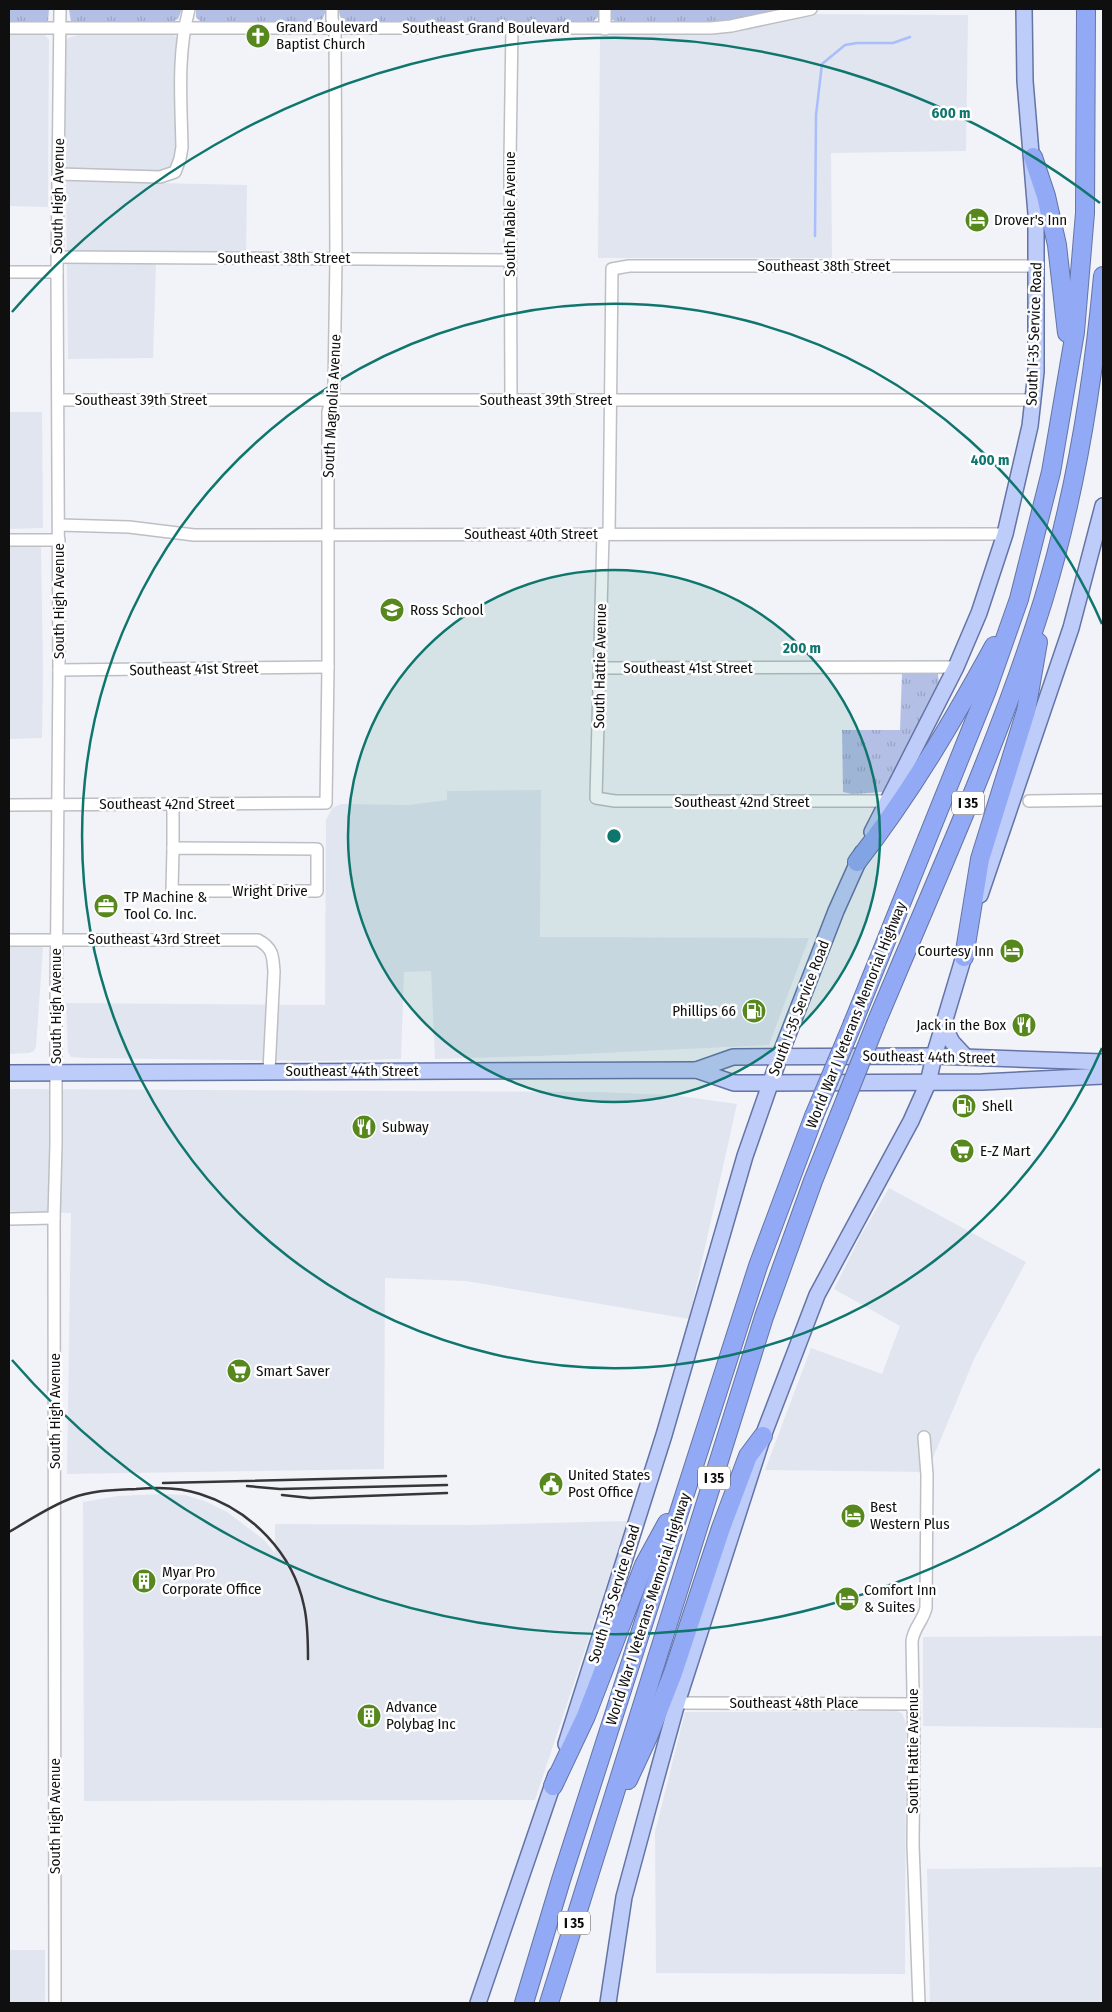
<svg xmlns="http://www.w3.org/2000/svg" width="1112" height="2012" viewBox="0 0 1112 2012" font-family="'Fira Sans Condensed',sans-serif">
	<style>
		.built { fill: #e1e5ef }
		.grass { fill: url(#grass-tufts) }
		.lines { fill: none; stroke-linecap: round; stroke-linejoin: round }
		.stream { stroke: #aabefb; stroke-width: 2.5 }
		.minor-casing { stroke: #bebfc3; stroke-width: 14 }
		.major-casing { stroke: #6474a5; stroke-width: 18 }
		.highway-casing { stroke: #6474a5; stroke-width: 20 }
		.minor { stroke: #fff; stroke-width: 11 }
		.major { stroke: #beccf9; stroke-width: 15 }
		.highway { stroke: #92aaf5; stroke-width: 18 }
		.rail { stroke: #363638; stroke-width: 2.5 }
		.highway-bridge-casing { stroke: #6474a5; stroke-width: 20; stroke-linecap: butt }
		.highway-bridge { stroke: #92aaf5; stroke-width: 18 }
		.ring { fill: none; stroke: #0f766e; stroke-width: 2.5 }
		.labels { text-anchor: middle; stroke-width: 5; stroke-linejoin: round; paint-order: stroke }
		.shield { fill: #fff; stroke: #575758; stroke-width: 1 }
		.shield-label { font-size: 14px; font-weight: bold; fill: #0f0f10 }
		.poi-label { font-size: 15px; fill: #0f0f10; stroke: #fff; text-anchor: start }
		.street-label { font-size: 15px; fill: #0f0f10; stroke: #fff }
		.centre { fill: #0f766e; stroke: #fff; stroke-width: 2.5 }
		.ring-label { font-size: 15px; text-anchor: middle; font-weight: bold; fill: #0f766e; stroke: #fff; stroke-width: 5; stroke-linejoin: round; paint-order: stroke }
	</style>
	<defs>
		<pattern id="grass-tufts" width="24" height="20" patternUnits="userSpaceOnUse" patternTransform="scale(1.25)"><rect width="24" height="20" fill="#b3bfe4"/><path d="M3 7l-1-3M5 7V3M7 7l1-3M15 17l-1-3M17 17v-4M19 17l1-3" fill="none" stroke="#99a3c3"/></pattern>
	</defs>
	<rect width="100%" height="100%" fill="#f2f3f8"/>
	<g class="built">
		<polygon points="810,14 968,15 966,151 831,153 832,258 598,258 600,34 728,32 785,21"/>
		<polygon points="9,33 44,34 49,40 48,207 9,206"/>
		<polygon points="171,33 178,38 178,148 175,163 167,170 158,171 66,170 65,44 68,38 82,34"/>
		<polygon points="66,181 247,185 246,265 156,263 153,358 68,359"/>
		<polygon points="9,412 42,412 43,528 9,529"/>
		<polygon points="9,547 41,547 43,672 42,738 9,739"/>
		<polygon points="541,790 540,937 809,938 769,1045 538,1056 435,1059 431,971 404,972 401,1059 324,1061 84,1058 71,1057 68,1052 66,1003 325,1005 326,820 332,808 341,804 409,805 447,800 447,791"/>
		<polygon points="37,944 43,948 36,1047 34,1051 29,1053 9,1054 9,945"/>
		<polygon points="9,1089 599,1092 672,1095 737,1104 689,1319 466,1281 385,1278 384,1469 67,1474 71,1213 9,1211"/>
		<polygon points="889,1188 1026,1262 975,1357 927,1472 765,1470 811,1348 882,1374 900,1326 834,1289 861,1235"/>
		<polygon points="161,1494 185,1495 207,1502 227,1512 263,1539 275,1553 275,1524 471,1525 628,1521 535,1800 84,1801 83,1502 118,1496"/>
		<polygon points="1103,1636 1103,1728 923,1726 923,1637"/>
		<polygon points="896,1711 902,1713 906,1723 905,1974 656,1973 655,1832 685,1712"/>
		<polygon points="1103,1867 1103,2003 930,2003 927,1869"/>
		<rect x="9" y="1950" width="36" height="53"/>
	</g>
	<g class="grass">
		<polygon points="9,9 49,9 48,22 9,24"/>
		<polygon points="69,9 182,9 178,19 170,23 80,24 71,22"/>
		<polygon points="196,9 327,9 321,22 315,24 202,23 196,17"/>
		<path d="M339 9H598V17L590 24 354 25C344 22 339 20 339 9Z"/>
		<polygon points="611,9 787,9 733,21 620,24 611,19"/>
		<polygon points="902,674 938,674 939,684 884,792 852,794 843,792 842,730 900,730"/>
	</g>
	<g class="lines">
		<polyline class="stream" points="815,236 816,115 822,64 845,45 857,43 893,43 910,37"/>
		<defs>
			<g id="minor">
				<polyline points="605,9 605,29"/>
				<polyline points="9,28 711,28 731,26 811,9"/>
				<path d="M59 174 160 177 175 172 180 159 182 147C181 100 177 54 189 9"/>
				<polyline points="58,257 510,260"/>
				<polyline points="9,272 57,272"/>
				<polyline points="59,400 1034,400"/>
				<polyline points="511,401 510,159 512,27"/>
				<polyline points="59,525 129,527 194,535 1005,534"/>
				<polyline points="603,534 596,798 615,801 888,801"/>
				<polyline points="609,534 612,269 629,266 1037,266"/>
				<polyline points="9,540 59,540"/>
				<polyline points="600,668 956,667"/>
				<polyline points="59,670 328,667"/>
				<polyline points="1029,801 1103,800"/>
				<polyline points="173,804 173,848"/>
				<polyline points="9,805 326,803 328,667 328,412 334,388 336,258 335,27 332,19 332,9"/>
				<polygon points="173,848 317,849 317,891 172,891"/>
				<path d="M9 940H258C273 948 273 956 274 972L269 1071"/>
				<polyline points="9,1219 54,1218"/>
				<polyline points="677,1703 912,1704"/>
				<polyline points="55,2003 54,1218 56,1144 56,1013 59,670 57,272 60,9"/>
				<path d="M919 2003 913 1845 914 1744 912 1641C914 1627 923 1621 926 1608L927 1475 924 1437"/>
			</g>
			<g id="major">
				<polyline points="872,832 956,667 979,613 1005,534 1030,426 1036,372 1036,214 1025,81 1024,9"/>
				<polyline points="980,895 1071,628 1103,506"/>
				<polyline points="943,1025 952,1042 965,1056"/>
				<polyline points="696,1070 733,1057 934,1056 1103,1062"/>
				<polyline points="9,1073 696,1070 734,1083 982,1082 1103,1076"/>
				<polyline points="566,1744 664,1435 745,1156 782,1050 836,911 862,853"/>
				<polyline points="478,2003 556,1775"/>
				<polyline points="608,2003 624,1897 653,1790 677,1703 763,1436 817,1295 911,1121 928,1083 934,1056 967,946"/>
			</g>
			<g id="highway">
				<polyline points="1033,157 1046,196 1057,245 1067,333"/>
				<path d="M857 862C910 794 953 721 994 646"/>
				<polyline points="964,957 980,859 1026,711 1038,642"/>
				<polyline points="853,1023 987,690 1019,599 1051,472 1075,332 1085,213 1086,9"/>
				<path d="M876 1023C934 884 998 745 1043 601 1075 496 1093 386 1103 276"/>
				<polyline points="628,1780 648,1737 673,1673 721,1528 748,1456 763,1436"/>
				<polyline points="553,1786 586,1716 644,1565 667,1523"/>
				<polyline points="524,2003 561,1880 758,1266 814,1116"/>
				<polyline points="549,2003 764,1317 813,1181 839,1116"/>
			</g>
		</defs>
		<use href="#minor" class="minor-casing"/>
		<use href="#major" class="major-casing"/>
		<use href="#highway" class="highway-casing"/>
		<use href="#minor" class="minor"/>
		<use href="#major" class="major"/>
		<use href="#highway" class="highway"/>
		<g class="rail">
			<polyline points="163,1483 446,1476"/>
			<polyline points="247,1486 280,1489 447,1485"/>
			<polyline points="282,1495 310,1498 447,1493"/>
			<path d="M9 1532C30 1520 50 1506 72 1498 93 1490 115 1490 136 1489 157 1487 180 1487 200 1494 251 1510 293 1553 304 1606 308 1623 308 1641 308 1659"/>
		</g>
		<defs>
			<g id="highway-bridge">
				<polyline points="814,1116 853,1023"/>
				<polyline points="839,1116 876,1023"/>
			</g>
		</defs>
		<use href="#highway-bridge" class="highway-bridge-casing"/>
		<use href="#highway-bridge" class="highway-bridge"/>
	</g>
	<circle cx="614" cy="836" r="266" fill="#0f766e" fill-opacity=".12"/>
	<g class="ring">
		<circle cx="614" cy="836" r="266"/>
		<path d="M1102 1048A532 532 0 1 1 1102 624"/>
		<path d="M1100 1469A798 798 0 0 1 12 1360M12 312A798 798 0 0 1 1100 203"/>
	</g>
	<defs>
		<symbol id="church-disc" viewBox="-11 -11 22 22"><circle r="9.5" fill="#56881d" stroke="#fff"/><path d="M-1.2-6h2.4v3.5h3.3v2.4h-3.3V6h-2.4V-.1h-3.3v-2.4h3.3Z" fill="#fff"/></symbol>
		<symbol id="hotel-disc" viewBox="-11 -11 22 22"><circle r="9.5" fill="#56881d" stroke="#fff"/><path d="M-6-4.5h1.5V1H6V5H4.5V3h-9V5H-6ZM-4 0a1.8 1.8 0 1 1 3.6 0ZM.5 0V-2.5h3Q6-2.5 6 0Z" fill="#fff"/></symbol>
		<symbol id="school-disc" viewBox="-11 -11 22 22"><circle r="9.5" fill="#56881d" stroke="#fff"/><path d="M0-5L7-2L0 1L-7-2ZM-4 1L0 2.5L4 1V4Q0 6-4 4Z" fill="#fff"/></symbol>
		<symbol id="office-disc" viewBox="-11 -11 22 22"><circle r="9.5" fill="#56881d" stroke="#fff"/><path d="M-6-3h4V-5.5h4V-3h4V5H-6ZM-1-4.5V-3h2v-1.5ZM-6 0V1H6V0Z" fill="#fff"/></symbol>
		<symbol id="fuel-disc" viewBox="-11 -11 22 22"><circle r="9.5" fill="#56881d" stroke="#fff"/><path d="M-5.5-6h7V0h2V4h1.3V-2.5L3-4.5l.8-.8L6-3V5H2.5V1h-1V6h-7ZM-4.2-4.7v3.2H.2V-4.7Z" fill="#fff"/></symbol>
		<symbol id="restaurant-disc" viewBox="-11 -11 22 22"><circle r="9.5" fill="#56881d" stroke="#fff"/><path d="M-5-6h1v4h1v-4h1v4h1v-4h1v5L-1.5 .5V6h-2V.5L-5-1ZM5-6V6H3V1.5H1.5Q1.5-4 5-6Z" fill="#fff"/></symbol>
		<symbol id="supermarket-disc" viewBox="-11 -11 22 22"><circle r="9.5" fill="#56881d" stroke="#fff"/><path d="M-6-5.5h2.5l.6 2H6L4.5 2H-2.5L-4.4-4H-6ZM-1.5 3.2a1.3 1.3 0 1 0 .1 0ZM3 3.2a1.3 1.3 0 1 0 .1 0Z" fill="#fff"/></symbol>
		<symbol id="civic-disc" viewBox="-11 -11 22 22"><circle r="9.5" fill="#56881d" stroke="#fff"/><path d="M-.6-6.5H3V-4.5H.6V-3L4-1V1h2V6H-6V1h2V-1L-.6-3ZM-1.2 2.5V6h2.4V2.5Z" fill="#fff"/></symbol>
		<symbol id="building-disc" viewBox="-11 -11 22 22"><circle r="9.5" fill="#56881d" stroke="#fff"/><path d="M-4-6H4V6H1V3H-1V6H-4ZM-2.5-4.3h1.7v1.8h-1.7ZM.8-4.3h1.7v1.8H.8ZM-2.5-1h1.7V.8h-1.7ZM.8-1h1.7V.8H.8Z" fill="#fff"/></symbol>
	</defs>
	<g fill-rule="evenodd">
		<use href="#church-disc" x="244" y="22" width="28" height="28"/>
		<use href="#hotel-disc" x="963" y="206" width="28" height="28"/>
		<use href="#school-disc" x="378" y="596" width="28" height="28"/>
		<use href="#office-disc" x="92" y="892" width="28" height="28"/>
		<use href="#hotel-disc" x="998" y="937" width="28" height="28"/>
		<use href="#fuel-disc" x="740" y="997" width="28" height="28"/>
		<use href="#restaurant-disc" x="1010" y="1011" width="28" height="28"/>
		<use href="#fuel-disc" x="950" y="1092" width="28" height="28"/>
		<use href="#restaurant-disc" x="350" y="1113" width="28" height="28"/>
		<use href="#supermarket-disc" x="948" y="1137" width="28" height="28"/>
		<use href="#supermarket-disc" x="225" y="1357" width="28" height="28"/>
		<use href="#civic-disc" x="537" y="1470" width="28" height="28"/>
		<use href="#hotel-disc" x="839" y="1502" width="28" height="28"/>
		<use href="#building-disc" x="130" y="1567" width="28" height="28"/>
		<use href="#hotel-disc" x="833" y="1585" width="28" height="28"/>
		<use href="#building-disc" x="355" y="1702" width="28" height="28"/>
	</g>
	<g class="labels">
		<g class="shield">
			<rect x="952" y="791.5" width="32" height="23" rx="4"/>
			<rect x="698" y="1466.5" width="32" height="23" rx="4"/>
			<rect x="558" y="1911.5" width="32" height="23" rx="4"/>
		</g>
		<g class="shield-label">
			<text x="968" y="808">I 35</text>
			<text x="714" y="1483">I 35</text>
			<text x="574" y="1928">I 35</text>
		</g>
		<g class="poi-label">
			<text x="276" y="32">Grand Boulevard<tspan x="276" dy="17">Baptist Church</tspan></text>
			<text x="994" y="225">Drover's Inn</text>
			<text x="410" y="615">Ross School</text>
			<text x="124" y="902">TP Machine &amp;<tspan x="124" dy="17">Tool Co. Inc.</tspan></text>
			<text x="994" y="956" text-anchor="end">Courtesy Inn</text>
			<text x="736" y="1016" text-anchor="end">Phillips 66</text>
			<text x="1006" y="1030" text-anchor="end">Jack in the Box</text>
			<text x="982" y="1111">Shell</text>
			<text x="382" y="1132">Subway</text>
			<text x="980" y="1156">E-Z Mart</text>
			<text x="256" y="1376">Smart Saver</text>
			<text x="568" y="1480">United States<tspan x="568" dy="17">Post Office</tspan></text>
			<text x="870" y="1512">Best<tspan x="870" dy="17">Western Plus</tspan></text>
			<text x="162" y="1577">Myar Pro<tspan x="162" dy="17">Corporate Office</tspan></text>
			<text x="864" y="1595">Comfort Inn<tspan x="864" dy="17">&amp; Suites</tspan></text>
			<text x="386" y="1712">Advance<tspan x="386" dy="17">Polybag Inc</tspan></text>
		</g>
		<g class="street-label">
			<text x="486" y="33">Southeast Grand Boulevard</text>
			<text transform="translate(58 196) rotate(-89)" y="5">South High Avenue</text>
			<text transform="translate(510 214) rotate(-90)" y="5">South Mable Avenue</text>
			<text x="284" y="263">Southeast 38th Street</text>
			<text x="824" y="271">Southeast 38th Street</text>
			<text transform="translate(1034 334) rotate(-88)" y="5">South I-35 Service Road</text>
			<text x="141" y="405">Southeast 39th Street</text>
			<text x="546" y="405">Southeast 39th Street</text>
			<text transform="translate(332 406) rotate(-87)" y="5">South Magnolia Avenue</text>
			<text x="531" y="539">Southeast 40th Street</text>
			<text transform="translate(59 601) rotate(-90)" y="5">South High Avenue</text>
			<text transform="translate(600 666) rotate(-89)" y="5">South Hattie Avenue</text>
			<text x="688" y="673">Southeast 41st Street</text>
			<text transform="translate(194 669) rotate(-1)" y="5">Southeast 41st Street</text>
			<text x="742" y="807">Southeast 42nd Street</text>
			<text x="167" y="809">Southeast 42nd Street</text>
			<text x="270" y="896">Wright Drive</text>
			<text x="154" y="944">Southeast 43rd Street</text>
			<text transform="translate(56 1006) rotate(-90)" y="5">South High Avenue</text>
			<text transform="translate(799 1008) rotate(-69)" y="5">South I-35 Service Road</text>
			<text transform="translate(856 1015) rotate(-68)" y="5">World War I Veterans Memorial Highway</text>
			<text transform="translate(929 1057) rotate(1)" y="5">Southeast 44th Street</text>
			<text x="352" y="1076">Southeast 44th Street</text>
			<text transform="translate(55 1411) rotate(-90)" y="5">South High Avenue</text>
			<text transform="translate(614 1594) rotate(-73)" y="5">South I-35 Service Road</text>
			<text transform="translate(648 1609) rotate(-72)" y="5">World War I Veterans Memorial Highway</text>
			<text x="794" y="1708">Southeast 48th Place</text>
			<text transform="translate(913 1751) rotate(-90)" y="5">South Hattie Avenue</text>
			<text transform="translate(55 1816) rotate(-90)" y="5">South High Avenue</text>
		</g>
	</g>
	<circle cx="614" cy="836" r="8" class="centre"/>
	<g class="ring-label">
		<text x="951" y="118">600 m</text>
		<text x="990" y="465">400 m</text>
		<text x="802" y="653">200 m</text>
	</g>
	<rect width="1112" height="2012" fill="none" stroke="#0f0f10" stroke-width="20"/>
</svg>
